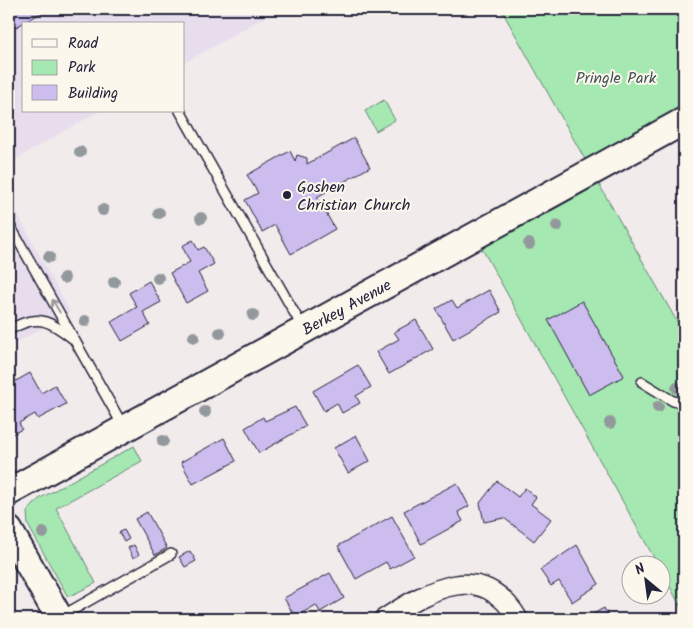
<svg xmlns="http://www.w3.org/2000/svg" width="693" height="628" viewBox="0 0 693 628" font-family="Kalam,sans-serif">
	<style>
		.built { fill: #e7dded }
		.green { fill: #a6e8b1; stroke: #648576 }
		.building { fill: #cdbdee; stroke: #22223b }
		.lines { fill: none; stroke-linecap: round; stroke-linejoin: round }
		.lane-casing { stroke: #22223b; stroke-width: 12 }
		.street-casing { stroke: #22223b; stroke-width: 22 }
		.secondary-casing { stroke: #22223b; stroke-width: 30 }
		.lane { stroke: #fbf7ec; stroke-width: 9 }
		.street { stroke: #fbf7ec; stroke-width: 19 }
		.secondary { stroke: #fbf7ec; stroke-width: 26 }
		.tree { fill: #92989b }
		.oneway { stroke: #99979c }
		.poi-dot { fill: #22223b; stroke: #fbf7ec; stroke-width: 2 }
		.labels { text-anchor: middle; stroke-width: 4; stroke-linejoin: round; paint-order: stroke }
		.park-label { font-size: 16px; fill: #435458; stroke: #fbf7ec }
		.poi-label { font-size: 16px; fill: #22223b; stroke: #fbf7ec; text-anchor: start }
		.street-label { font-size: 16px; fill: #22223b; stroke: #fbf7ec }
	</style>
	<rect width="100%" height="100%" fill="#f2ebec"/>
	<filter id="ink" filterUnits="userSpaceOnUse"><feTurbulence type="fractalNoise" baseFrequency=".02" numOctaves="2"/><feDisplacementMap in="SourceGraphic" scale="10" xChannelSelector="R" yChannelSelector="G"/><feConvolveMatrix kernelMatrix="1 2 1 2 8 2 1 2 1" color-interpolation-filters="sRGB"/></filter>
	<g filter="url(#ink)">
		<g class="built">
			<polygon points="9,9 261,9 265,17 184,63 184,24 24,24 24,111 99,111 9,163"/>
			<polygon points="9,198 70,312 9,347"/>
		</g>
		<g class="green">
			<polygon points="501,9 684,9 684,121 592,172 684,334 684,613 661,570 660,566 658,565 475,236 592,172"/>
			<polygon points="384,100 395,120 376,131 365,111"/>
			<polygon points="134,446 142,461 56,508 96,583 68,597 28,525 27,512 39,499"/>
		</g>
		<g class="building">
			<polygon points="9,9 48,9 9,31"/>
			<polygon points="354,138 370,167 317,197 335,229 291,254 275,225 262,232 245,200 258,193 247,175 290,151 295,161 297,155 307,158 307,164"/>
			<polygon points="193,240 198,250 204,247 214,264 198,273 208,291 186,303 170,273 190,262 182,246"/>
			<polygon points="149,281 161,302 143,312 150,325 122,341 111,322 137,307 129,293"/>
			<polygon points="489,290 501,312 453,339 436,309 452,300 457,308"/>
			<polygon points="582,301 624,376 589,395 548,320"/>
			<polygon points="416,320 433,349 389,374 376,352 399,339 394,332"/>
			<polygon points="358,365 371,387 356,396 360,403 342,413 337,403 324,411 313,391"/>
			<polygon points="30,373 41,393 55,385 66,404 38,419 35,414 19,423 22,429 9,436 9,385"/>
			<polygon points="295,407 306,426 259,453 245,428 263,417 265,421"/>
			<polygon points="356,435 370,461 348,473 334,448"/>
			<polygon points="224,438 236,461 193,484 181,462"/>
			<polygon points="497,481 518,497 525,488 536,497 531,504 551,519 534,541 504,518 484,522 480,503"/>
			<polygon points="457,483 469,506 458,512 463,521 421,544 404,511"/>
			<polygon points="147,512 167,548 155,555 135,519"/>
			<polygon points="392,516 414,556 390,569 386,562 356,579 338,546"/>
			<polygon points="124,530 129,539 124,542 119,532"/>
			<polygon points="134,545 139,555 133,558 128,548"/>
			<polygon points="577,545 599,584 572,602 559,581 551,586 540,570"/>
			<polygon points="190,551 196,561 185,567 179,557"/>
			<polygon points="330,573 344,598 320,612 316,605 295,617 284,598"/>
			<polygon points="604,608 610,619 584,619"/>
		</g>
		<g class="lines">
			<defs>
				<g id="lane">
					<polyline points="180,111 303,328"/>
					<polyline points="9,224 123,426"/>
					<path d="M9 330C36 314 48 319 72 338"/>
					<polyline points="642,382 673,401 684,403"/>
					<polyline points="60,617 171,554"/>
				</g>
				<path id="street" d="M384 619C430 589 482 559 518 619"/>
				<g id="secondary">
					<path id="s1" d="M9 492 684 121"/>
					<polyline points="9,530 60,619"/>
				</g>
			</defs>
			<use href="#lane" class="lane-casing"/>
			<use href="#street" class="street-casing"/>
			<use href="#secondary" class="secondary-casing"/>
			<use href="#lane" class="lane"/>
			<use href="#street" class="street"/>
			<use href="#secondary" class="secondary"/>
		</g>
		<g class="tree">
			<circle cx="80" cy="152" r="6"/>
			<circle cx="103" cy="210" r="6"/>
			<circle cx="159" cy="213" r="6"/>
			<circle cx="201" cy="218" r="6"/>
			<circle cx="557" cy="226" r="6"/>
			<circle cx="529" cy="244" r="6"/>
			<circle cx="49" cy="257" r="6"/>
			<circle cx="64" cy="278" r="6"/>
			<circle cx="158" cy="278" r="6"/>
			<circle cx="114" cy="282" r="6"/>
			<circle cx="253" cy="315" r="6"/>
			<circle cx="85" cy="321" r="6"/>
			<circle cx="220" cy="333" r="6"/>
			<circle cx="194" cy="337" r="6"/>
			<circle cx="677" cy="388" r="6"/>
			<circle cx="658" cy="407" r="6"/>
			<circle cx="205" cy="412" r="6"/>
			<circle cx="610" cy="423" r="6"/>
			<circle cx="163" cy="441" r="6"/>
			<circle cx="43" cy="533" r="6"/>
		</g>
		<defs><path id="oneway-shaft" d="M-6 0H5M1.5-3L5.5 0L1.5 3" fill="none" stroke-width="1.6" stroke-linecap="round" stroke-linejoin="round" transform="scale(1.25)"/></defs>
		<use class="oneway" href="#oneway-shaft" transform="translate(56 306) rotate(-120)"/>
	</g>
	<circle class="poi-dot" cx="287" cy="195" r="5"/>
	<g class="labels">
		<g class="park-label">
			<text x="616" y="83">Pringle Park</text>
		</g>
		<g class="poi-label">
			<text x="297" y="192">Goshen<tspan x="297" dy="18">Christian Church</tspan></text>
		</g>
		<g class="street-label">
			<text dy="6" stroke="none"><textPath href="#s1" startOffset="385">Berkey Avenue</textPath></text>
		</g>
	</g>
	<rect width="693" height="628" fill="none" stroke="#fbf7ec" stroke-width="30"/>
	<rect x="15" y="15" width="663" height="598" fill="none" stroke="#22223b" stroke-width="2" filter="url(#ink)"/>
	<rect x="22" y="22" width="162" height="90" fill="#fbf7ec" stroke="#a4a2a5"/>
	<rect x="32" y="39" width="25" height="8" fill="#fbf7ec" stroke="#a4a2a5"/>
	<text x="68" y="48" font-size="15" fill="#22223b">Road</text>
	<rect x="32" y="60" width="25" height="15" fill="#a6e8b1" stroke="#a4a2a5"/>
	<text x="68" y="72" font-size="15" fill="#22223b">Park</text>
	<rect x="32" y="85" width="25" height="15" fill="#cdbdee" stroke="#a4a2a5"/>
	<text x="68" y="98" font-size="15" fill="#22223b">Building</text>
	<g transform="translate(646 580) rotate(331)"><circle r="24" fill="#fbf7ec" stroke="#a4a2a5"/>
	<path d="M0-4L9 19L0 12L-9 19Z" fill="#22223b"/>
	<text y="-8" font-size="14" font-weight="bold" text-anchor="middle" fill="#22223b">N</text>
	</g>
</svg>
